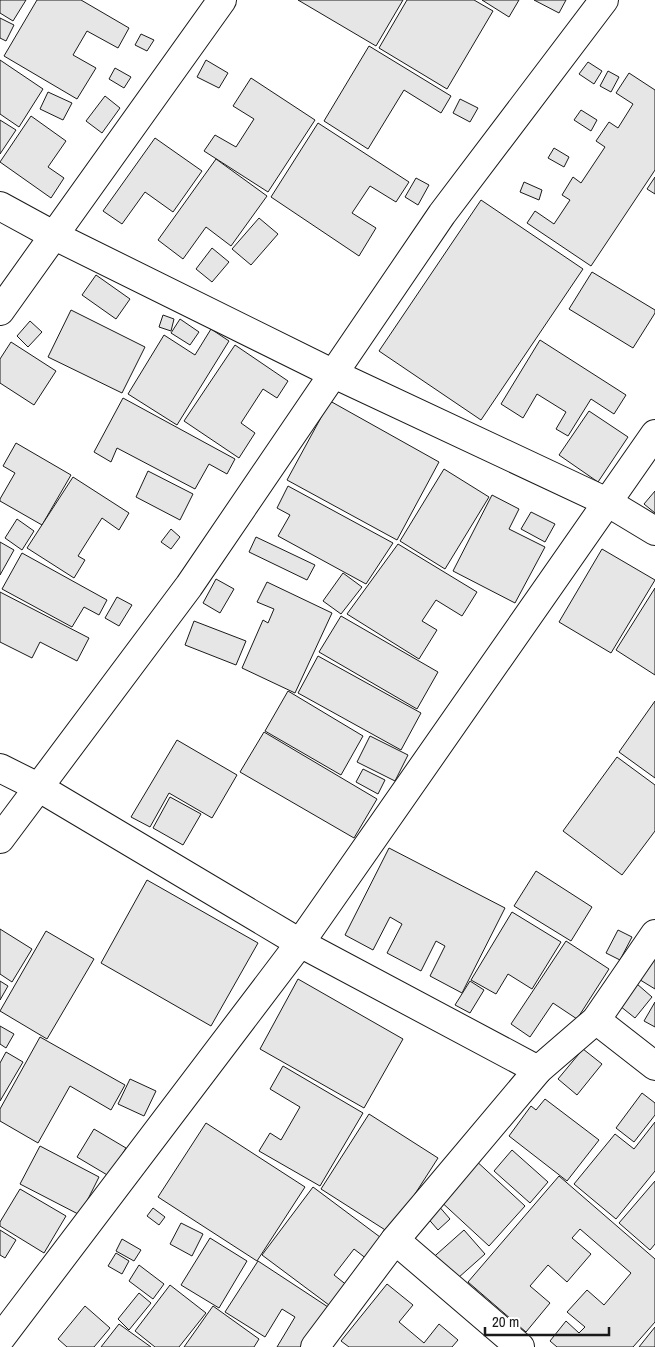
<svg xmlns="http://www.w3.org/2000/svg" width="655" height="1347" viewBox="0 0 655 1347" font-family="'Archivo Narrow',sans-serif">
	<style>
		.building { fill: #e6e6e6; stroke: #1a1a1a }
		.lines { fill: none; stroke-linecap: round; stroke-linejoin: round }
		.street-casing { stroke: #1a1a1a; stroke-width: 30 }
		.street { stroke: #fff; stroke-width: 28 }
	</style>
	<rect width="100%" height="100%" fill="#fff"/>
	<g class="building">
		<polygon points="0,0 26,0 13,21 0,13"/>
		<polygon points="37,0 81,0 129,28 118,48 87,31 73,55 96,68 77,99 4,56"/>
		<polygon points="298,0 403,0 376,46"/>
		<polygon points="407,0 474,0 493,11 447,89 379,48"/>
		<polygon points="482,0 519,0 509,17"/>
		<polygon points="534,0 566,0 559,13"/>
		<polygon points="0,18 14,25 6,41 0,38"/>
		<polygon points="141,34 154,40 147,51 135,45"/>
		<polygon points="369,46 451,96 441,113 404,90 368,149 324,121"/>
		<polygon points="0,60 43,89 19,127 0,114"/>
		<polygon points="206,60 228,73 219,88 197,77"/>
		<polygon points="588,62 602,71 594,84 579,74"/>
		<polygon points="115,68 131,77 124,88 109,79"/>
		<polygon points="608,71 619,77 611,92 600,86"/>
		<polygon points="629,73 655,90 655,170 591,266 527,223 535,211 554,224 570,200 562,195 573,177 581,183 605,147 596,141 609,122 618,128 633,104 616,93"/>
		<polygon points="251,78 315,120 268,192 204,151 215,135 236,147 254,119 233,106"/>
		<polygon points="48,92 72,103 63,120 40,109"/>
		<polygon points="105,96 120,108 102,133 86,121"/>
		<polygon points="460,99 478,108 470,122 453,113"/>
		<polygon points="581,110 597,120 591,131 574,120"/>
		<polygon points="31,116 66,141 48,167 64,178 51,198 0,162"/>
		<polygon points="0,120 16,130 0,154"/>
		<polygon points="318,123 409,182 396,202 370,186 352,213 376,228 359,256 271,197"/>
		<polygon points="155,138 202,171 173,212 145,192 122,224 103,211"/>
		<polygon points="554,148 569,157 564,167 548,158"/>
		<polygon points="216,159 267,196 231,246 206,227 183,259 158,240"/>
		<polygon points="655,177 655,194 647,189"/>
		<polygon points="416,178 429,185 418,205 405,197"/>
		<polygon points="524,182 542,190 539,200 520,192"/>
		<polygon points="481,200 583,269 481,420 379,351"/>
		<polygon points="259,218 278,234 251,265 232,249"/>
		<polygon points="212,248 229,262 212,282 196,269"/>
		<polygon points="592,272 655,310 655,313 633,348 569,309"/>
		<polygon points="96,275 130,299 116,319 82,295"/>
		<polygon points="71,310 145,347 122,393 48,357"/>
		<polygon points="163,315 174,319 171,331 159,327"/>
		<polygon points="180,319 199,332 190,345 171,333"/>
		<polygon points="30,321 42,332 28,347 17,336"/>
		<polygon points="211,329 229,341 177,425 128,394 164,335 195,355"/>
		<polygon points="540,340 626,395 614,414 591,399 568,436 556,429 566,412 537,394 523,418 501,404"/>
		<polygon points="11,342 56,371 34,405 0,383 0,359"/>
		<polygon points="235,345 288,381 277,398 263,389 241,423 255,433 239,458 184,421"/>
		<polygon points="123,398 235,459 227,474 209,464 195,489 117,448 111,462 94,452"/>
		<polygon points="330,401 439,462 397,540 287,480"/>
		<polygon points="589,411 628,437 598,482 559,455"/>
		<polygon points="16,443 71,475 42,525 0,501 0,499 15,473 3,466"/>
		<polygon points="444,469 489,497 445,569 400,541"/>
		<polygon points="148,471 193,494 180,520 136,497"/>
		<polygon points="73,477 129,513 119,530 102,518 78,556 85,560 74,578 27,548"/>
		<polygon points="288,486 393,543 366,584 278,536 290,515 277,508"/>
		<polygon points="655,491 655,513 644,504"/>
		<polygon points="492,495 519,509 509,529 545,547 515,603 453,571"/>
		<polygon points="531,512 555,524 545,542 521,529"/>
		<polygon points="17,519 34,531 22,550 5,538"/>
		<polygon points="171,529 180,537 171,549 161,542"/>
		<polygon points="256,537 315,565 307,580 249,552"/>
		<polygon points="0,542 14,550 0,575"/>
		<polygon points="398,544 477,592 462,616 436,600 422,621 437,630 419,659 347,614"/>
		<polygon points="602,549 655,580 611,653 559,622"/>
		<polygon points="22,553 107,600 99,615 84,607 72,627 2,589"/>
		<polygon points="343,573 362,587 341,614 323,601"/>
		<polygon points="216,579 234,589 220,613 203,603"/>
		<polygon points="267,582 332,613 295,693 242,668 263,620 268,623 274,609 257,602"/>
		<polygon points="655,588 655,675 616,650"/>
		<polygon points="0,592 89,638 77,661 40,642 32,658 0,642"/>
		<polygon points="117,597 132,605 119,626 105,618"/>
		<polygon points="341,616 438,672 417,709 319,652"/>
		<polygon points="194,621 246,641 236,665 185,645"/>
		<polygon points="318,656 421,713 401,750 298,693"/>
		<polygon points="288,691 363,736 341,775 265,731"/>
		<polygon points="655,701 655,778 619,752"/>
		<polygon points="264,732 377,799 354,838 240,772"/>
		<polygon points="370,736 408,755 395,781 357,762"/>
		<polygon points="177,740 237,775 212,818 169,793 150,827 131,817"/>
		<polygon points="617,757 655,785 655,831 622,875 563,831"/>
		<polygon points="363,769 385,780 378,794 356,782"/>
		<polygon points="170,797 201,814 183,845 153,828"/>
		<polygon points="389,848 505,908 462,993 430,976 445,946 436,941 421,971 387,953 402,924 390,917 373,950 345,935"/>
		<polygon points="536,871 592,907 571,941 514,906"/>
		<polygon points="147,880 258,943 211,1026 101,963"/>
		<polygon points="512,912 561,942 532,989 508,974 496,994 471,980"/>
		<polygon points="0,929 32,949 12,982 0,974"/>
		<polygon points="618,930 632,937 620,960 606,953"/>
		<polygon points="46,931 94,959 47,1039 0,1011"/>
		<polygon points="566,941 609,969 577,1019 553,1003 530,1037 511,1024"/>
		<polygon points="655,948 655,989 637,978"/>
		<polygon points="298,979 403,1039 364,1108 260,1049"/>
		<polygon points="0,981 8,986 0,1000"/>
		<polygon points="470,981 484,990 470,1013 455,1005"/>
		<polygon points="637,984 652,997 635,1018 620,1006"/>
		<polygon points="655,1002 655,1027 644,1021"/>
		<polygon points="0,1026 14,1034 6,1048 0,1044"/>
		<polygon points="40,1037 125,1085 111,1110 70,1086 38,1143 0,1121 0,1109"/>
		<polygon points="583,1049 602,1064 577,1095 558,1079"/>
		<polygon points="6,1052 23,1062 0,1101 0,1063"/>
		<polygon points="283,1066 363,1113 320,1186 259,1151 270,1133 281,1140 300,1107 270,1089"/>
		<polygon points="130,1079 156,1091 144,1116 118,1104"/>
		<polygon points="642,1093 655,1103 655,1115 634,1142 616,1128"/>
		<polygon points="545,1099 599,1140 567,1181 509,1136 531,1106 536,1110"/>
		<polygon points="369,1114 438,1158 390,1233 321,1189"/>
		<polygon points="655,1122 655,1171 616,1219 574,1184 615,1134 634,1149"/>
		<polygon points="206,1123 305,1187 257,1261 158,1197"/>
		<polygon points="94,1129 126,1148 109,1176 77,1157"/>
		<polygon points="40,1146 99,1177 80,1215 20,1184"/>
		<polygon points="512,1150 548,1182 530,1203 494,1171"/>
		<polygon points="473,1158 525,1206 489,1246 437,1198"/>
		<polygon points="559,1176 655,1259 655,1322 633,1347 557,1347 550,1341 566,1321 579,1333 585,1327 567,1312 587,1290 604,1305 631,1273 580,1229 572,1238 591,1254 567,1282 548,1265 530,1286 550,1303 526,1332 468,1282"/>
		<polygon points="655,1181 655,1244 650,1250 619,1223"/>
		<polygon points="313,1187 388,1243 372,1263 354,1249 334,1275 353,1290 337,1311 262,1255"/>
		<polygon points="20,1189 66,1216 44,1253 0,1226 0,1222"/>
		<polygon points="437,1204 450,1219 438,1230 425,1215"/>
		<polygon points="153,1208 165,1217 159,1225 147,1216"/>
		<polygon points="181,1223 203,1234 192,1256 170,1244"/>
		<polygon points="0,1230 16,1240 5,1258 0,1255"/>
		<polygon points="464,1230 485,1254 449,1286 428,1262"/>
		<polygon points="210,1238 247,1261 219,1308 181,1285"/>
		<polygon points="122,1239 141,1250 134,1261 116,1251"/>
		<polygon points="116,1253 129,1261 122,1274 108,1266"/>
		<polygon points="258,1261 328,1307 303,1347 277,1347 295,1317 282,1309 265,1337 225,1312"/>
		<polygon points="139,1265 164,1284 153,1299 129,1281"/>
		<polygon points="387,1284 413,1305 399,1322 424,1343 439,1324 458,1340 452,1347 349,1347 341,1341"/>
		<polygon points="170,1285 206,1313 179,1347 155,1347 135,1331"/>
		<polygon points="139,1293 151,1303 129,1330 118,1319"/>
		<polygon points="85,1306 110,1328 94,1347 67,1347 58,1339"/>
		<polygon points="213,1306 259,1339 254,1347 184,1347"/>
		<polygon points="119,1324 151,1347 101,1347"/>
		<polygon points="655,1327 655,1347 639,1347"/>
	</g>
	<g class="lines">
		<defs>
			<g id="street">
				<polyline points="0,206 55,236 334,374 607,502 655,531"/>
				<polyline points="0,311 222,0"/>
				<polyline points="0,768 38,787 300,943 538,1070"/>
				<polyline points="0,839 189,586 442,214 604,0"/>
				<polyline points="596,1020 655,1066"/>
				<polyline points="395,1240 520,1347"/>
				<polyline points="0,1339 300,943 655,434"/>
				<polyline points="315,1347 395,1240 538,1070 596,1020 655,934"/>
			</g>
		</defs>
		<use href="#street" class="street-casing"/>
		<use href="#street" class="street"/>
	</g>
	<path d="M485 1327v8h124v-8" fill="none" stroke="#1a1a1a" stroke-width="2.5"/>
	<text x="492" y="1327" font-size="15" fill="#1a1a1a" stroke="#ffffff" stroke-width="4" paint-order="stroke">20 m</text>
</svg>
